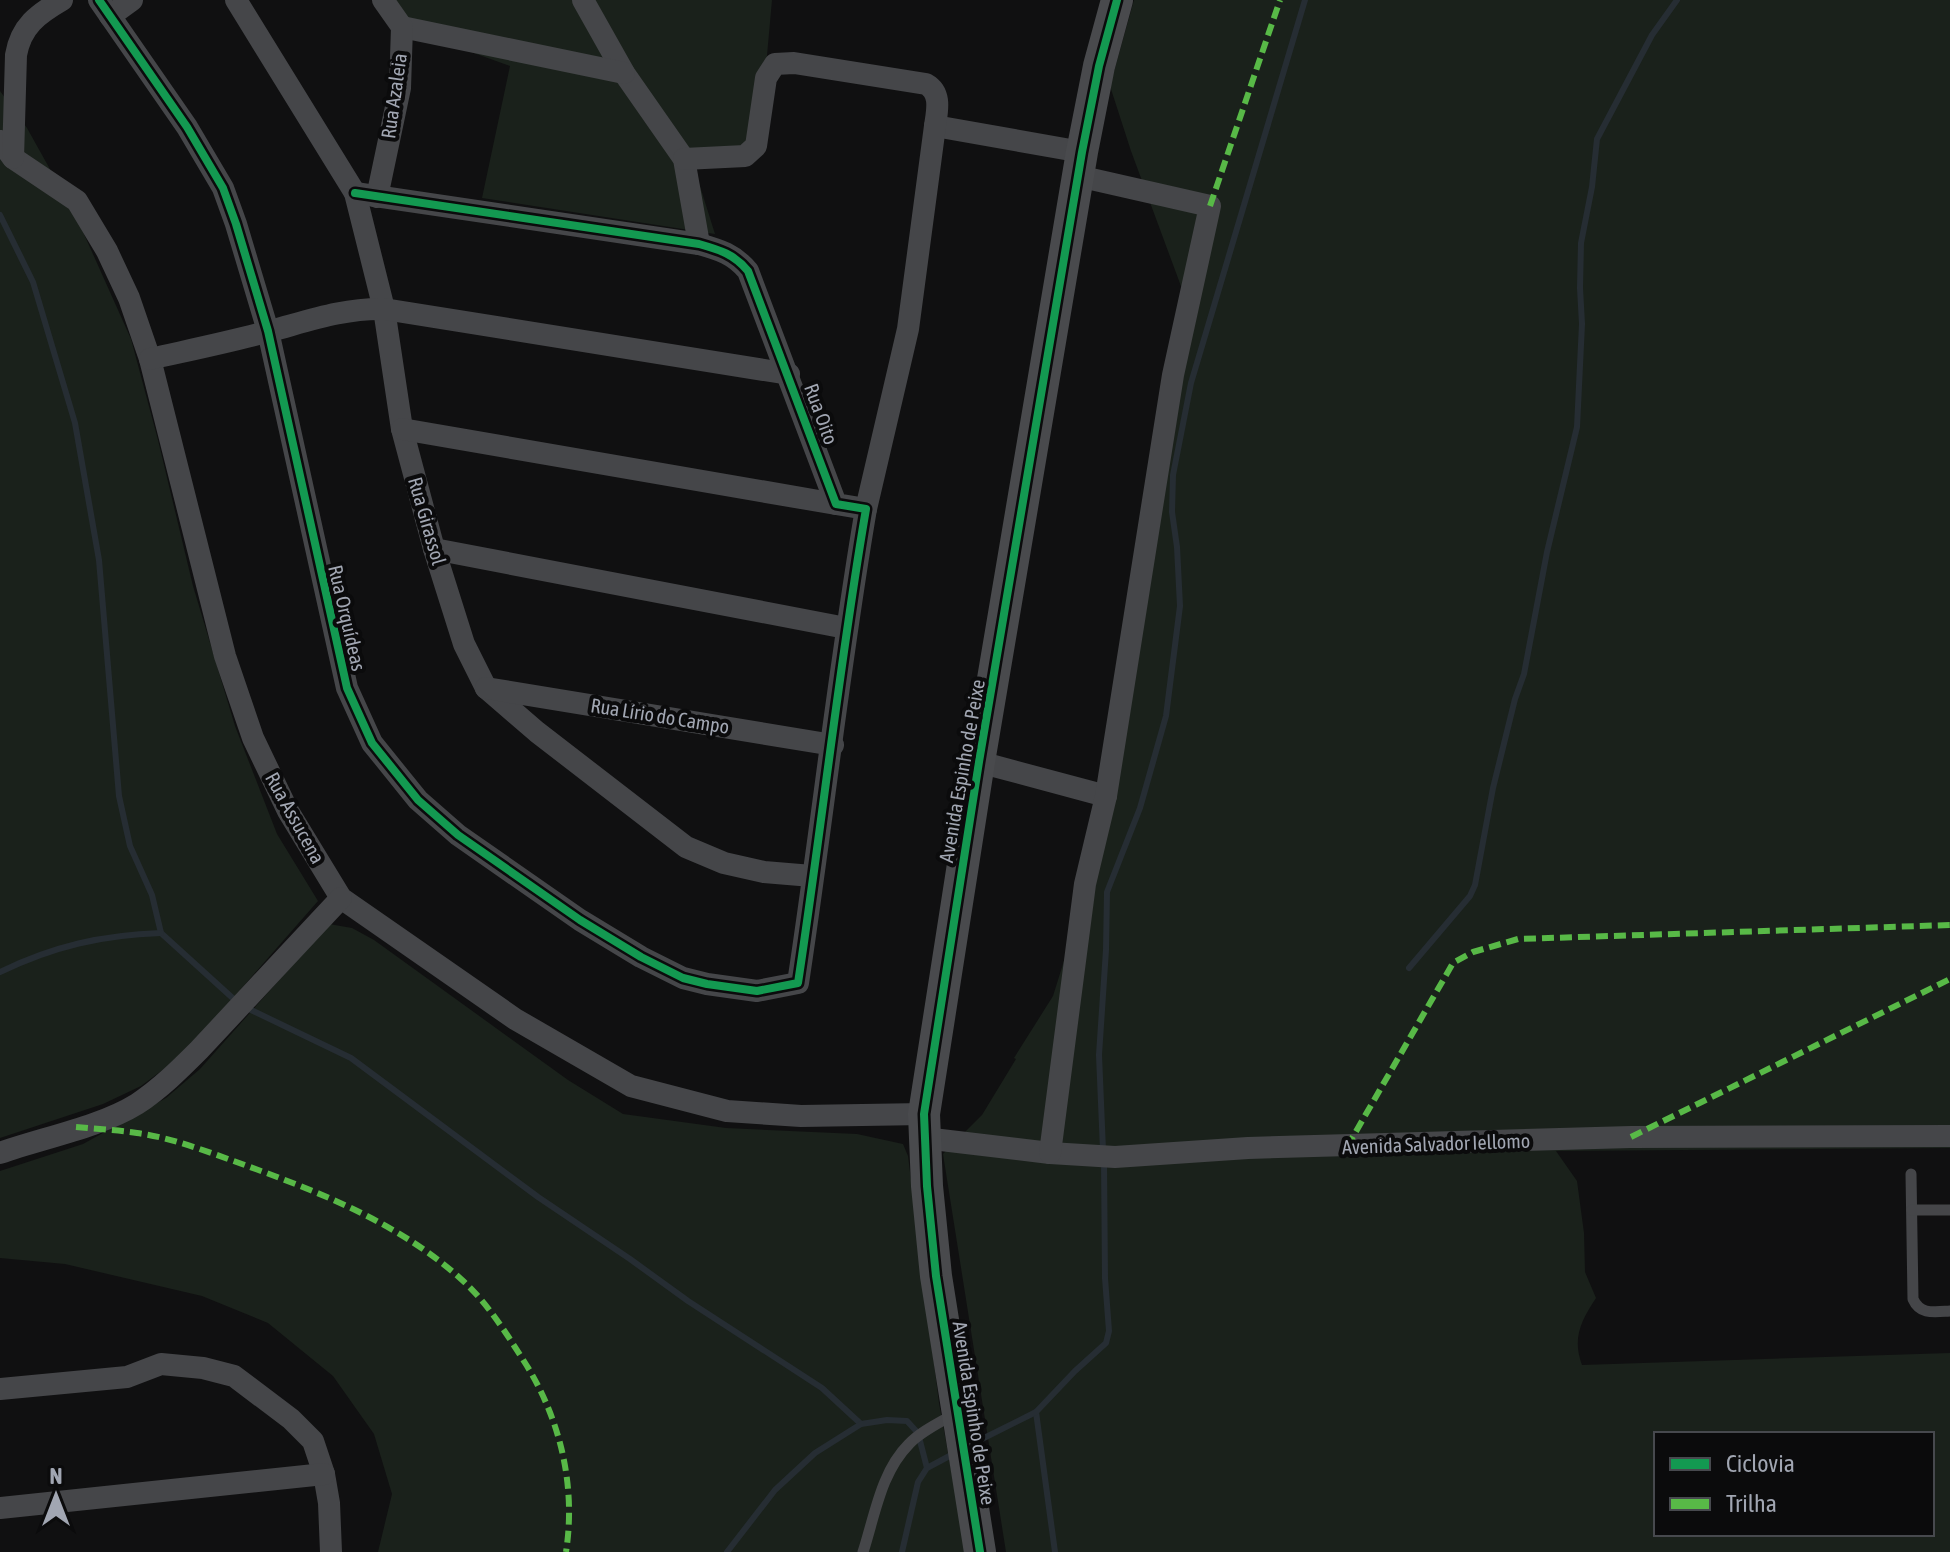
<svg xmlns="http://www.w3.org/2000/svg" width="1950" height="1552" viewBox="0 0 1950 1552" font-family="'Asap Condensed',sans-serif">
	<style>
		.green { fill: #1a211b; fill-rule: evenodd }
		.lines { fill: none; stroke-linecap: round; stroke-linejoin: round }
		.stream { stroke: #262d33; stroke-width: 6 }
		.lane { stroke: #454649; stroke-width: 11 }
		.street { stroke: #454649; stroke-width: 22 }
		.secondary { stroke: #494a4d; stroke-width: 32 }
		.quiet { stroke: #58b947; stroke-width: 6; stroke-dasharray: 12 6; stroke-linecap: butt }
		.cycleway-casing { stroke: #0b0b0c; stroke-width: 13 }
		.cycleway { stroke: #139951; stroke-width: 8 }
		.labels { text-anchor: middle; stroke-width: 8; stroke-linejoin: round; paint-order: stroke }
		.street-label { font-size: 20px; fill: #a1a6b2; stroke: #0b0b0c }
	</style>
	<rect width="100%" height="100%" fill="#101011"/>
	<g class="green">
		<polygon points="394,0 772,0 758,155 693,164 715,234 482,198 510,66 432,38 409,25"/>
		<path d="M1134 0H1950V1148L1556 1151 1577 1181 1584 1233 1585 1272 1596 1298C1581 1321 1572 1338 1582 1365L1950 1353V1552H1006L943 1154 982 1115 1016 1059 1014 1058 1053 996 1082 903 1185 297 1131 151 1110 86ZM1656 1434H1932V1534H1656Z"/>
		<polygon points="0,91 27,128 75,214 131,339 158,440 193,586 235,726 277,834 318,901 184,1054 141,1086 103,1104 0,1138"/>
		<polygon points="329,924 352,928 374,940 568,1080 623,1114 726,1128 857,1134 903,1144 908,1156 939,1403 966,1552 378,1552 392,1494 374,1434 333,1376 268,1323 202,1296 65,1264 0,1258 0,1171 83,1144 166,1098 200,1069"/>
	</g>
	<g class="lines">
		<g class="stream">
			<polyline points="0,215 33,282 75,423 99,560 119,796 130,846 152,895 161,933 237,1002"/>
			<polyline points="1409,968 1470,896 1475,885 1493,788 1515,699 1524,674 1547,552 1577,427 1582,324 1580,288 1581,243 1592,187 1597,139 1652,35 1677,0"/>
			<path d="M0 972C54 946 102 935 161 933"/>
			<polyline points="247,1008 351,1058 538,1197 630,1259 688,1301 822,1388 861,1424"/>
			<polyline points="1103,1150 1099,1055 1106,950 1107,892 1140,808 1166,716 1180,606 1177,547 1172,512 1173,475 1191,383 1305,0"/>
			<polyline points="1036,1412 1055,1552"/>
			<polyline points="972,1444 1036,1412 1075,1371 1106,1343 1109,1331 1105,1278 1104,1161"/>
			<polyline points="727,1552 775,1490 815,1453 861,1424 887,1420 907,1421 918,1433 927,1468"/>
			<polyline points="902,1552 918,1482 927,1468 955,1453"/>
		</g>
		<g class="lane">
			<path d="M1911 1174 1913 1299C1920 1315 1934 1312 1950 1311"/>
			<polyline points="1912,1210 1950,1210"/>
			<path d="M863 1552C875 1515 881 1472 909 1444 921 1431 941 1422 956 1413"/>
		</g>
		<g class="street">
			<path d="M99 0 187 127 223 188 236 224 268 331 347 688 372 743 418 800 458 835 580 920 641 957 683 978 707 984 757 991 798 983C822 825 839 666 866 509L836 504 748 271C734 254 720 250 699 244L355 193"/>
			<polyline points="236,0 355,193 384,309 402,429 434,549 464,644 486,688 537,732 686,847 724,863 764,872 812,876"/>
			<polyline points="583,0 624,73 684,159 699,244"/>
			<polyline points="110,16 132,0"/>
			<polyline points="402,27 624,73"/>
			<polyline points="935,126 1082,152"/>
			<polyline points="0,141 13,158 77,201 107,251 129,298 150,359 225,656 253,738 288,811 341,898 515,1019 631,1086 727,1111 801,1116 924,1114"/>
			<path d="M13 158 16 55C21 26 38 14 62 0"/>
			<path d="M684 159 745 156 756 146 766 78 775 64 794 63 926 84C942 93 937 111 935 126L908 329 866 509"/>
			<polyline points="377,197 400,88 402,27 383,0"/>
			<path d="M150 359C190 350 230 342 270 331 308 321 344 308 384 309L789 374"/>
			<polyline points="402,429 836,504"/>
			<polyline points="434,549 846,628"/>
			<polyline points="486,688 833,745"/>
			<polyline points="979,762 1106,796"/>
			<polyline points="924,1138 1050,1153 1115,1157 1248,1148 1631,1137 1950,1136"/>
			<path d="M0 1153C42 1138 100 1127 137 1104 160 1089 180 1069 199 1050L341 898"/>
			<polyline points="1050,1153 1085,884 1106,796 1173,375 1210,206 1078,176"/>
			<polyline points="0,1389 127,1377 161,1364 203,1368 234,1376 291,1419 313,1441 324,1474 329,1503 331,1552"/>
			<polyline points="0,1508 324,1474"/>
		</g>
		<polyline class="secondary" points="980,1552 936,1276 927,1186 924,1114 979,762 1082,152 1099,66 1117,0"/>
		<g class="quiet">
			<polyline points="1210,206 1280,0"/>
			<path d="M76 1127C96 1129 117 1130 137 1133 173 1138 208 1152 242 1164 319 1192 399 1223 461 1279 488 1303 508 1336 527 1366 561 1422 576 1487 566 1552"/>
			<polyline points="1631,1137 1950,979"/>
			<polyline points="1347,1147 1453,963 1473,952 1518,939 1950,925"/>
		</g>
		<defs>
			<g id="cycleway">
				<path d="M99 0 187 127 223 188 236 224 268 331 347 688 372 743 418 800 458 835 580 920 641 957 683 978 707 984 757 991 798 983C822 825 839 666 866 509L836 504 748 271C734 254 720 250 699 244L355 193"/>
				<polyline points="980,1552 936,1276 927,1186 924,1114 979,762 1082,152 1099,66 1117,0"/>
			</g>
		</defs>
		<use href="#cycleway" class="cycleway-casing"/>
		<use href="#cycleway" class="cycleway"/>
	</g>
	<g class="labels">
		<g class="street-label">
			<text transform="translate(394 96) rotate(-82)" y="7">Rua Azaleia</text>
			<text transform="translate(821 414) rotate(70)" y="7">Rua Oito</text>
			<text transform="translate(427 521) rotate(74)" y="7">Rua Girassol</text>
			<text transform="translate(347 618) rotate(77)" y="7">Rua Orquídeas</text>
			<text transform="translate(660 716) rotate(9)" y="7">Rua Lírio do Campo</text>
			<text transform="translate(962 771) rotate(-80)" y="7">Avenida Espinho de Peixe</text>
			<text transform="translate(295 818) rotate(61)" y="7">Rua Assucena</text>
			<text transform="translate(1436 1144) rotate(-2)" y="7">Avenida Salvador Iellomo</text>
			<text transform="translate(974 1413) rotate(81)" y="7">Avenida Espinho de Peixe</text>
		</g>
	</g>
	<rect x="1654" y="1432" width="280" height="104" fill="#0b0b0c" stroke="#47494e" stroke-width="2"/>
	<rect x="1670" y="1458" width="40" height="12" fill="#139951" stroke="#47494e" stroke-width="2"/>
	<text x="1726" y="1472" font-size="24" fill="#a1a6b2">Ciclovia</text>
	<rect x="1670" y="1498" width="40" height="12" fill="#58b947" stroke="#47494e" stroke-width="2"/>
	<text x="1726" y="1512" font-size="24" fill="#a1a6b2">Trilha</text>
	<g transform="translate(56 1496)" stroke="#0b0b0c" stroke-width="6" paint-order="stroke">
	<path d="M0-6L14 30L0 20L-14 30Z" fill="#a1a6b2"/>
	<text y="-12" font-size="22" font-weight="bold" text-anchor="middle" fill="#a1a6b2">N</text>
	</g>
</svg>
